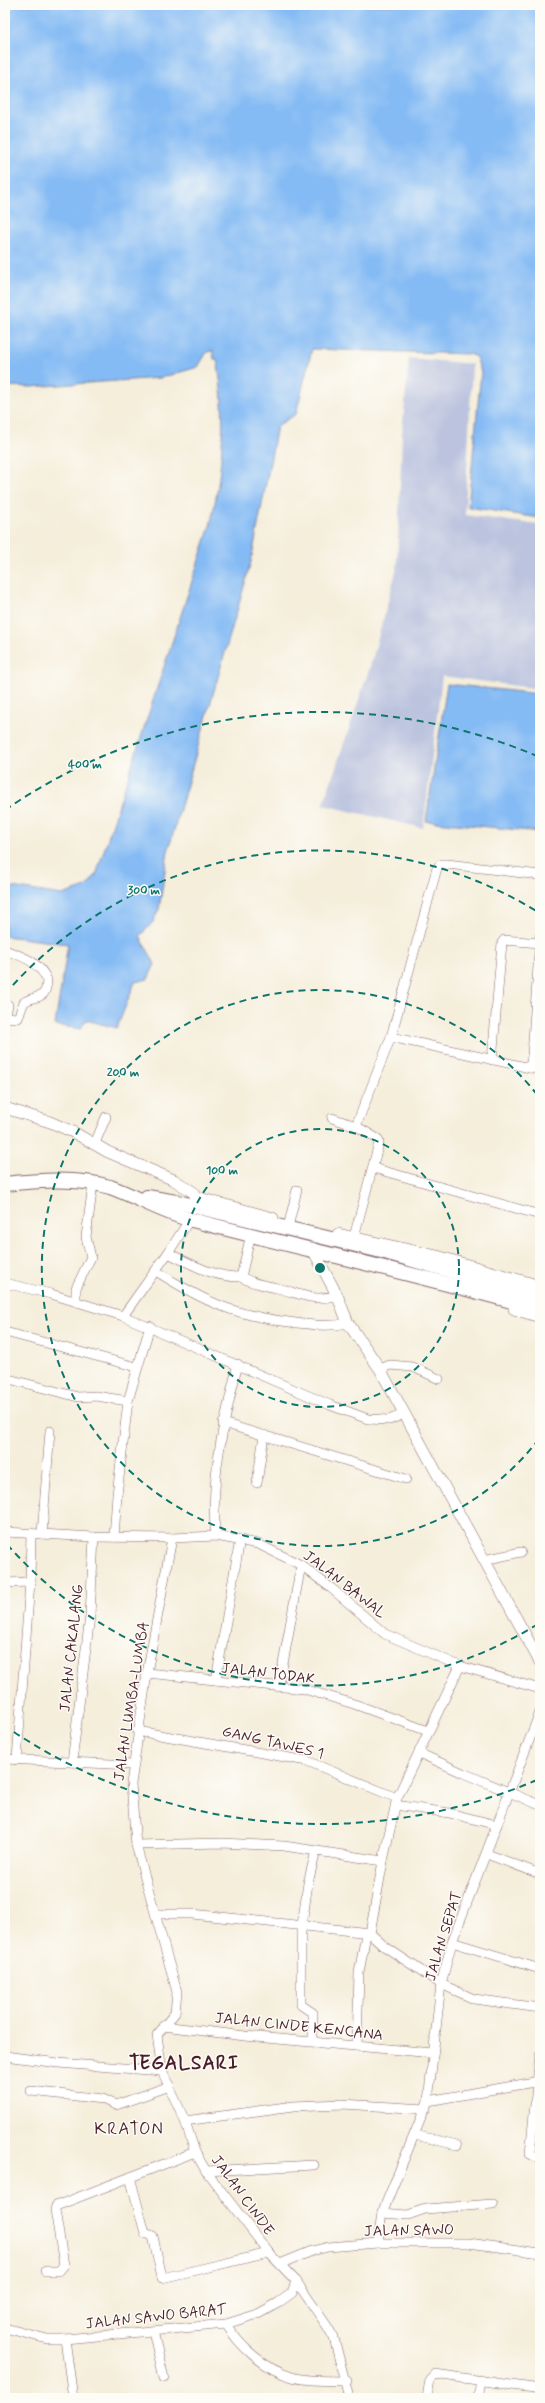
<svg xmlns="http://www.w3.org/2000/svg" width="545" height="2403" viewBox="0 0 545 2403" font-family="Mynerve,sans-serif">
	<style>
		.industrial { fill: #bbc3de }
		.water { fill: #85bbf4; stroke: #686d90 }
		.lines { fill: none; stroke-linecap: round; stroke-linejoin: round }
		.minor-casing { stroke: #866769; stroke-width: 10 }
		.tertiary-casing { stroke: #866769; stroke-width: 12 }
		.trunk-casing { stroke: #866769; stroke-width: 16 }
		.minor { stroke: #fff; stroke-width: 9 }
		.tertiary { stroke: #fff; stroke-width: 11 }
		.trunk { stroke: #fff; stroke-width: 14 }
		.ring { fill: none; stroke: #0f766e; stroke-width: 2; stroke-dasharray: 7 5 }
		.labels { text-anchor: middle; stroke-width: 3; stroke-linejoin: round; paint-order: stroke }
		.street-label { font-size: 15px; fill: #4a1f2b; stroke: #fdfcf7 }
		.quarter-label { font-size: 17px; letter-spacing: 1px; fill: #4a1f2b; stroke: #fdfcf7 }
		.district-label { font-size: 19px; font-weight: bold; letter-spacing: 1px; fill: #4a1f2b; stroke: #fdfcf7 }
		.centre { fill: #0f766e; stroke: #fdfcf7; stroke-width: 2 }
		.ring-label { font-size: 12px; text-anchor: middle; font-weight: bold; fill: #0f766e; stroke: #fdfcf7; stroke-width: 3; stroke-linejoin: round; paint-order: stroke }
	</style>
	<rect width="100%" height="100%" fill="#fdfcf7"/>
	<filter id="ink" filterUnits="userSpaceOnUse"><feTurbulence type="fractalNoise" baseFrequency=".025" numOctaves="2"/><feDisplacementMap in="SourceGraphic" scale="8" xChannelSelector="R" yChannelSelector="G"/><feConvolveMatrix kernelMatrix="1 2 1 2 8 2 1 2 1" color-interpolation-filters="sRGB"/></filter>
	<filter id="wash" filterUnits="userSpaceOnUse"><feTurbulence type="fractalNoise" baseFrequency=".012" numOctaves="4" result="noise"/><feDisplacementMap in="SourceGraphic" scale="16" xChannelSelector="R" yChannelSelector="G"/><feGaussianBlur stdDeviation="0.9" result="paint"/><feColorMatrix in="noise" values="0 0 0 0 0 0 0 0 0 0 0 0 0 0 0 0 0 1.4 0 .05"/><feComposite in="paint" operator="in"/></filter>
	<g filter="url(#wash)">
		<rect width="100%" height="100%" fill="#f5eedb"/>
		<polygon class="industrial" points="409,358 472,364 465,515 540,525 540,689 442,676 423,828 323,805 371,664 397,568 402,435"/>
		<g class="water">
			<path d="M5 5H540V518L468 507 481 372 476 357 469 354 312 349 296 414 277 426 251 562 168 851 159 909 153 922 140 936 155 964 148 979 135 982 117 1028 86 1020 80 1029 55 1025 68 944 5 936V886L62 895 86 887 96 875 210 526C223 471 227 415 217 359H214L213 351 207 352 198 367 160 378 31 387 5 386Z"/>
			<polygon points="447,684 540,694 540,832 426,821"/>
		</g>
	</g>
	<g filter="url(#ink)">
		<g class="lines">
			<defs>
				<g id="minor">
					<polyline points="540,936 532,1056 540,1057"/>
					<path d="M5 950C22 956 40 962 47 980 46 1001 38 994 24 1002L18 1018 5 1017"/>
					<polyline points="5,1003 8,1005 5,1017"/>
					<polyline points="391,1037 530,1068 532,1056"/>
					<polyline points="492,1060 502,943 504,940 540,943"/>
					<polyline points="530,1068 540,1069"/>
					<polyline points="332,1118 356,1126"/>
					<polyline points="95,1143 106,1117"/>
					<polyline points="373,1168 540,1215"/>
					<polyline points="289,1223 297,1190"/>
					<path d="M251 1234 241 1277C253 1284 264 1285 277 1288 299 1293 314 1303 337 1295"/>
					<polyline points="354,1237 379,1143 378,1139 356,1126 391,1037 437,868 441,864 447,864 540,875"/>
					<path d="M168 1253C193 1265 213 1277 241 1277"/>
					<path d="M156 1271C206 1303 236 1316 296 1323 314 1325 331 1327 348 1323"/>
					<polyline points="5,1283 51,1294 123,1316 330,1405 368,1419 389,1420 404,1414"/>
					<polyline points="76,1302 76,1288 91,1257 86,1237 93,1184"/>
					<polyline points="123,1316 168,1253 190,1219"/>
					<polyline points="5,1332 137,1367"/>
					<polyline points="380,1369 390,1365 413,1367 439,1379"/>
					<polyline points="5,1378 78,1397 96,1396 128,1401"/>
					<polyline points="223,1423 406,1479"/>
					<polyline points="257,1483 264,1435"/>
					<polyline points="5,1532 94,1537 172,1538 216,1536 258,1544 301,1565 331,1588 385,1634 460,1666 540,1689"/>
					<polyline points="42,1534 50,1431"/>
					<path d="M216 1536C209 1482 225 1416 238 1364"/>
					<polyline points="114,1537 117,1495 128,1401 150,1326"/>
					<polyline points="172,1538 147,1673 131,1784 136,1845 177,1992 175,2013 157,2035 162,2071 185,2121 195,2152 206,2171 269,2253 296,2281 327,2326 334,2338 349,2398"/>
					<polyline points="484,1560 521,1552"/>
					<polyline points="5,1583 30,1582"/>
					<polyline points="460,1666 397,1798 383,1861 370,1933 384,1946 441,1984 474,1999 540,2008"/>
					<polyline points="147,1673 304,1689 354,1704 428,1731"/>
					<polyline points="216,1680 240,1539"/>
					<polyline points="279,1686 301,1565"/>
					<polyline points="137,1731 307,1761 397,1798"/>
					<polyline points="419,1753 463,1773 540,1805"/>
					<polyline points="5,1759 132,1765"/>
					<polyline points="17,1760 30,1582 31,1534"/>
					<polyline points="72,1762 90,1616 94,1537"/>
					<polyline points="395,1805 449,1813 497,1825"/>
					<polyline points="136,1845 222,1843 284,1846 383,1861"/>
					<polyline points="487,1854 540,1874"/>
					<polyline points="156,1914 192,1914 370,1933"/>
					<polyline points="452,1942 540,1969"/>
					<polyline points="163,2026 245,2036 433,2053"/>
					<polyline points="313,2041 313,2013 301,2005 301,1932 308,1883 316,1851"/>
					<polyline points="357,2046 359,1973 366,1934"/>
					<polyline points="540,2055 530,2154 540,2159"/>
					<polyline points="5,2056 58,2063 162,2071"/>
					<polyline points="31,2091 103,2099 116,2105 170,2086"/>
					<polyline points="428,2101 540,2081"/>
					<polyline points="185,2121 293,2106 342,2104 426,2109"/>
					<polyline points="415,2135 457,2145"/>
					<polyline points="206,2171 314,2165"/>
					<polyline points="130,2177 145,2233 153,2236 162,2278 269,2253"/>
					<polyline points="382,2213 408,2215 425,2209 493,2204"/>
					<polyline points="378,2243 382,2213 428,2101 441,1984 452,1942 540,1712"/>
					<polyline points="280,2264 312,2251 328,2247 378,2243 469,2243 540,2253"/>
					<polyline points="46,2271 59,2271 64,2265 55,2210 56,2206 195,2152"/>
					<path d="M226 2324C240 2347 265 2369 292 2377 308 2382 329 2380 347 2381"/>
					<polyline points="5,2328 47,2339 65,2339 226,2324 258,2314 278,2303 292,2293 296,2281"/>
					<polyline points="153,2331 164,2378"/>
					<polyline points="65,2339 73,2398"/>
					<polyline points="427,2398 430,2379 435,2374 540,2389"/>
					<polyline points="478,2398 481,2380"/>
				</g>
				<g id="tertiary">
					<polyline points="5,1108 50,1122 73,1132 108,1152 174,1180 193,1192 196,1197 195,1204"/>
					<polyline points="196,1197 273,1218"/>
					<polyline points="338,1234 437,1256 540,1286"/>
					<polyline points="312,1248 337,1295 348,1323 380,1369 540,1662"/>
					<polyline points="514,1309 540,1317"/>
				</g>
				<g id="trunk">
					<path d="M5 1184C38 1180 79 1177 110 1187 138 1197 163 1213 192 1220 308 1250 425 1276 540 1309"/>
					<polyline points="147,1197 182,1203 385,1252 540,1296"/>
				</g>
			</defs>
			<use href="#minor" class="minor-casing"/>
			<use href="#tertiary" class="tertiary-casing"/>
			<use href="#trunk" class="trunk-casing"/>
			<use href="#minor" class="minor"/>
			<use href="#tertiary" class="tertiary"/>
			<use href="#trunk" class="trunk"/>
		</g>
	</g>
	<g class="ring">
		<circle cx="320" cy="1268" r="139"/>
		<path d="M539 1439A278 278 0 1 1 539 1097"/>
		<path d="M538 1624A417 417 0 0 1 5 1542M5 994A417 417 0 0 1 538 912"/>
		<path d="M537 1780A556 556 0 0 1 5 1726M5 810A556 556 0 0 1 537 756"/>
	</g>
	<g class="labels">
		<g class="street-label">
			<text transform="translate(345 1584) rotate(38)" y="5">JALAN BAWAL</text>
			<text transform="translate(71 1648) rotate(-84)" y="5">JALAN CAKALANG</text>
			<text transform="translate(268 1673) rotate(7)" y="5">JALAN TODAK</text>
			<text transform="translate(131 1701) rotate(-81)" y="5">JALAN LUMBA-LUMBA</text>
			<text transform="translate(273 1742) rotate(13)" y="5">GANG TAWES 1</text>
			<text transform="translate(443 1936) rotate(-73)" y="5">JALAN SEPAT</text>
			<text transform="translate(299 2026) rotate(6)" y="5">JALAN CINDE KENCANA</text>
			<text transform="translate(243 2195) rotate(54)" y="5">JALAN CINDE</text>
			<text transform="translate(409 2230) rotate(-1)" y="5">JALAN SAWO</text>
			<text transform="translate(156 2316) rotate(-6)" y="5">JALAN SAWO BARAT</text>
		</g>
		<g class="quarter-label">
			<text x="129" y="2134">KRATON</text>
		</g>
		<g class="district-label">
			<text x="184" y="2069">TEGALSARI</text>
		</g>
	</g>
	<circle cx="320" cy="1268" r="6" class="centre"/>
	<g class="ring-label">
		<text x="85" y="768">400 m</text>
		<text x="144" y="894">300 m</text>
		<text x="123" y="1076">200 m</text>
		<text x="222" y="1174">100 m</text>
	</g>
	<rect width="545" height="2403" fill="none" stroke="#fdfcf7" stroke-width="20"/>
</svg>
